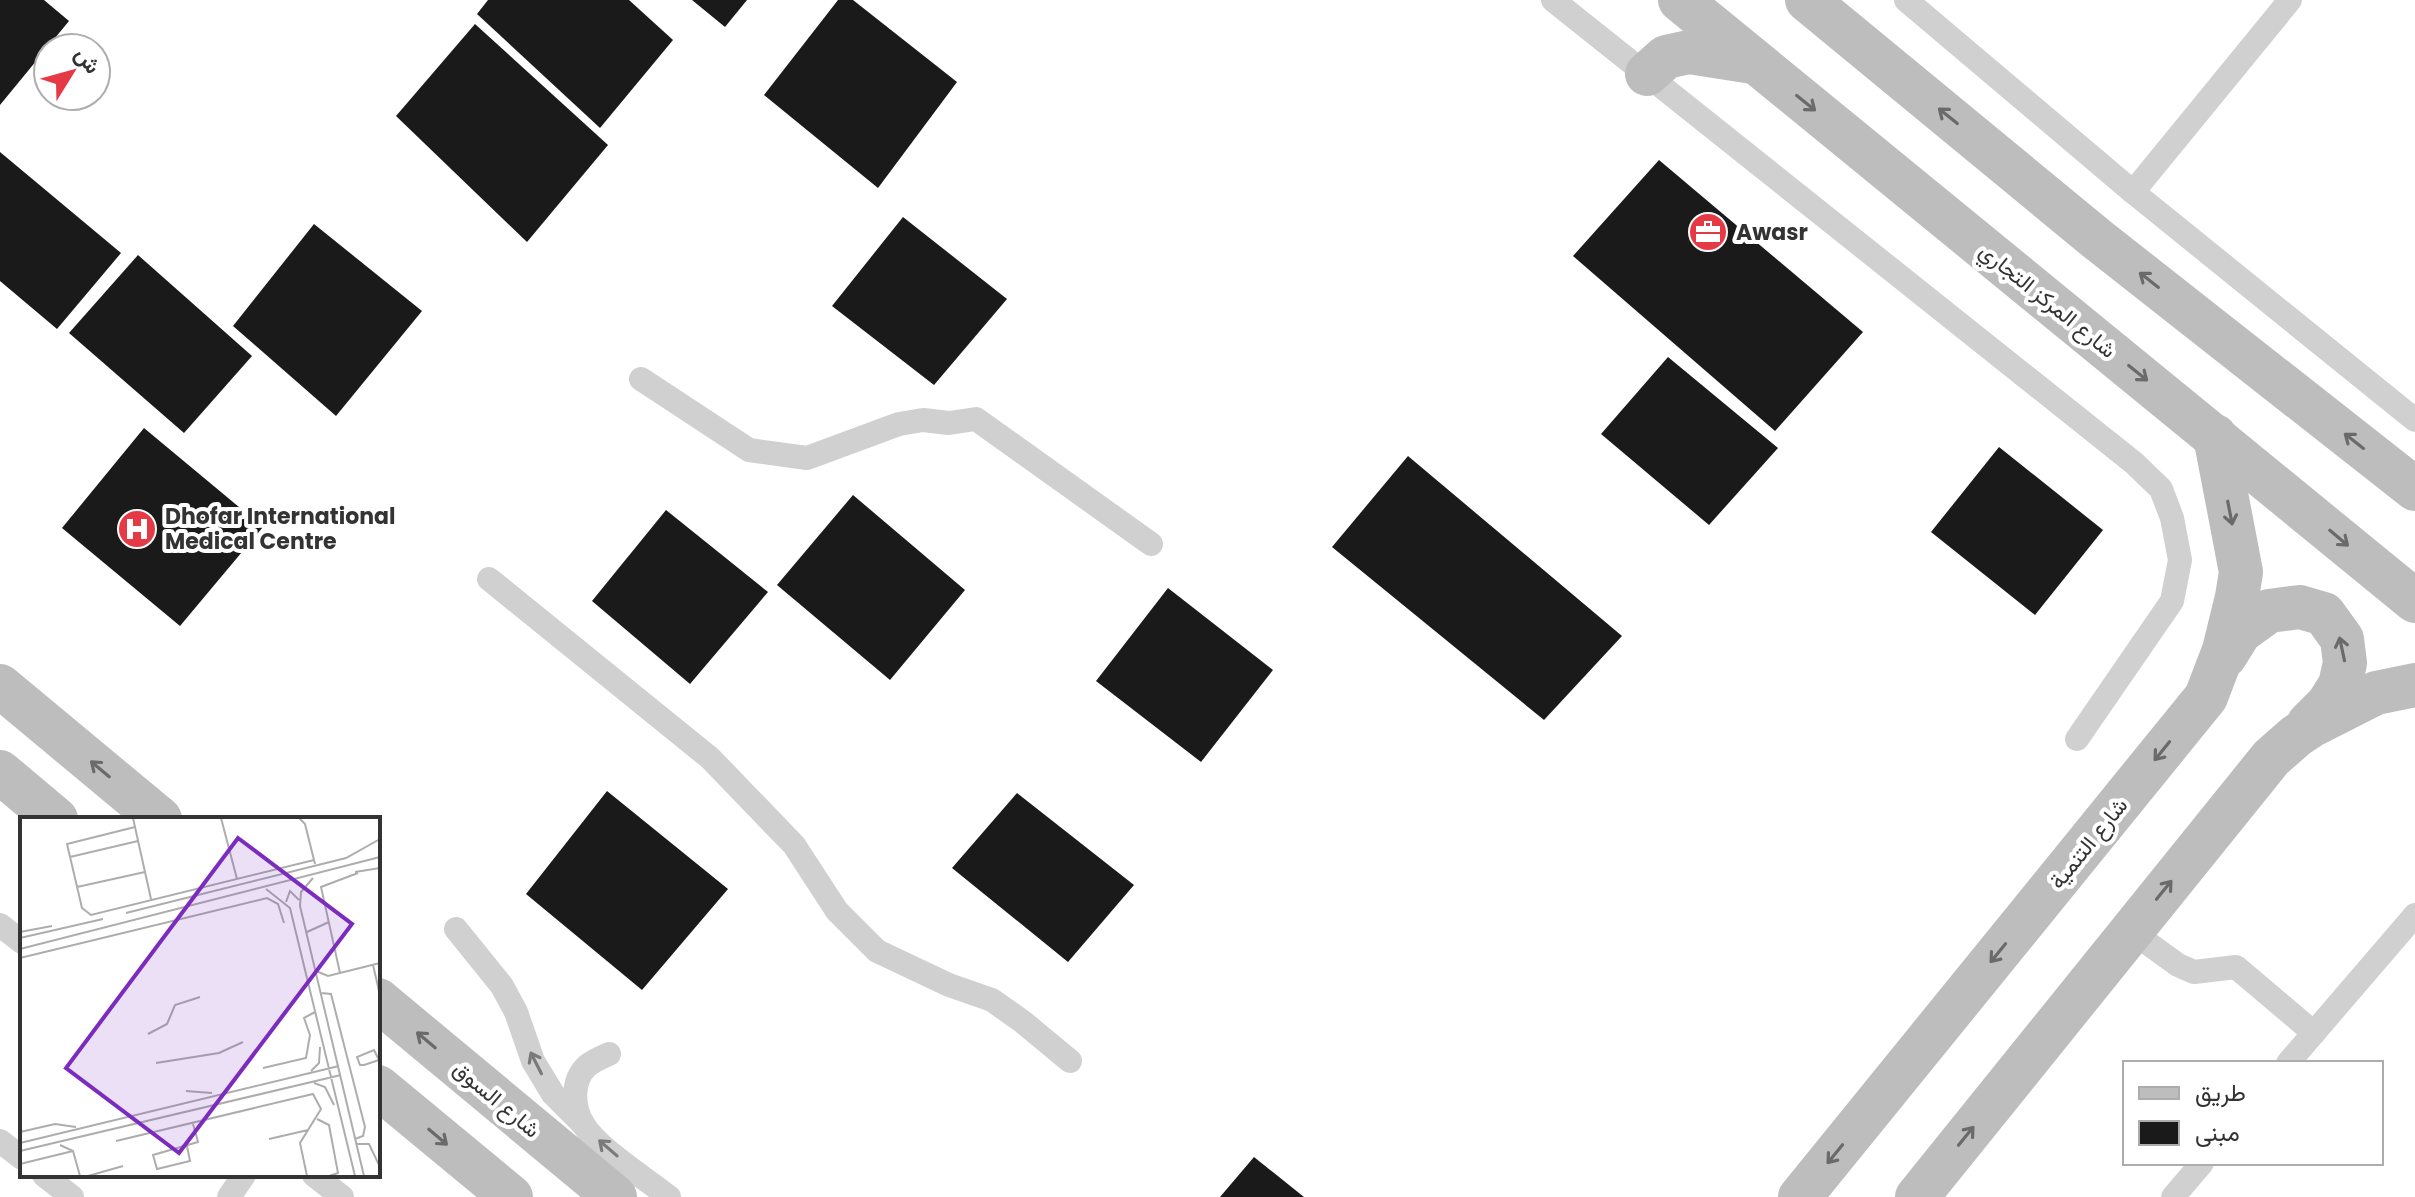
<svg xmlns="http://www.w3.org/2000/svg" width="2415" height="1197" viewBox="0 0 2415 1197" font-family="Poppins,Vazirmatn,sans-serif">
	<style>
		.building { fill: #1a1a1a }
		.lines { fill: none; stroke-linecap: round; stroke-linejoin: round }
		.lane { stroke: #d0d0d0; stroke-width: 24 }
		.secondary { stroke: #bdbdbd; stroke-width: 44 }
		.oneway { stroke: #6a6a6a }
		.oneway2 { stroke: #7a7a7a }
		.labels { text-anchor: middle; stroke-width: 8; stroke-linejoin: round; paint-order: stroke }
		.poi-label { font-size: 22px; font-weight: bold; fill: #333; stroke: #fff; text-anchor: start }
		.street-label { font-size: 22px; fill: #333; stroke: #fff }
		.inset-road { fill: none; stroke: #adadad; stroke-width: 2 }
		.view { fill: #7b2cbf; fill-opacity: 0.15; stroke: #7b2cbf; stroke-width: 4 }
		.inset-edge { fill: none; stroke: #333; stroke-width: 4 }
	</style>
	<rect width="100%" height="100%" fill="#fff"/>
	<g class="building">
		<polygon points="0,0 44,0 69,21 0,105"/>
		<polygon points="488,0 629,0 673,40 600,128 477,14"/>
		<polygon points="692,0 747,0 725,27"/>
		<polygon points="838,0 853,0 957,82 878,188 764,95"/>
		<polygon points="475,24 608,145 527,242 396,116"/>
		<polygon points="0,152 121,253 57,329 0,281"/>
		<polygon points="1659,160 1863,332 1775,431 1573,256"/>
		<polygon points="903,217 1007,299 934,385 832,306"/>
		<polygon points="314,224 422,311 336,416 233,326"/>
		<polygon points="138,255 252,356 184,433 69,333"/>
		<polygon points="1668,357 1778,448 1709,525 1601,434"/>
		<polygon points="144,428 263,527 180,626 62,528"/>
		<polygon points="1999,447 2103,530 2035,615 1931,532"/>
		<polygon points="1408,456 1622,636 1544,720 1332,547"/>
		<polygon points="853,495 965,590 890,680 777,585"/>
		<polygon points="666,510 768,592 690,684 592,601"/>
		<polygon points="1168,588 1273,670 1201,762 1096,681"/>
		<polygon points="607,791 728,889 642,990 526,894"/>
		<polygon points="1017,793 1134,885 1068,962 952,868"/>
		<polygon points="1254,1157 1304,1197 1220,1197"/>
	</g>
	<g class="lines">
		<g class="lane">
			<polyline points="1553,0 2134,463 2161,489 2172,518 2180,560 2172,601 2077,739"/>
			<polyline points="1906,0 2133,192 2415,420"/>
			<polyline points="2133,192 2290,0"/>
			<polyline points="641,379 749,450 807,458 899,424 923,420 949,423 976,419 1151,544"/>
			<polyline points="489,579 710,758 794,845 837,911 877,951 949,985 992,1000 1023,1022 1070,1061"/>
			<polyline points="0,925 22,942"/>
			<polyline points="456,929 502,986 516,1012 533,1061 553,1094 583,1124"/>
			<polyline points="2131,931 2178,965 2194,972 2236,967 2314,1033"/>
			<path d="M609 1054C602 1057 593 1061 587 1066 571 1081 573 1107 583 1124 598 1149 645 1178 669 1197"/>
			<polyline points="2288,1063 2415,915"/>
			<polyline points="0,1141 22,1158"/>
			<polyline points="44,1175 72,1197"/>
			<polyline points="314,1175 342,1197"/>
			<polyline points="229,1197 244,1175"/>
			<polyline points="2173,1197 2202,1163"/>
		</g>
		<g class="secondary">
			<polyline points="1680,0 2415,601"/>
			<polyline points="1807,0 2097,239 2415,489"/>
			<polyline points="1647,74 1666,57 1689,52 1753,62"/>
			<polyline points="2225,656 2240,632 2269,611 2300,607 2324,614 2342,639 2345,663 2340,685 2328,704 2309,723"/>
			<polyline points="0,686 160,819"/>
			<polyline points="0,772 56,819"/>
			<polyline points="378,1000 615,1197"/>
			<polyline points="378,1087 511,1197"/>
			<polyline points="1800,1197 2206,697 2224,650 2237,597 2241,572 2215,436"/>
			<polyline points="1917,1197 2271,758 2296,736 2311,726 2376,693 2415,685"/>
		</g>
	</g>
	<defs><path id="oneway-shaft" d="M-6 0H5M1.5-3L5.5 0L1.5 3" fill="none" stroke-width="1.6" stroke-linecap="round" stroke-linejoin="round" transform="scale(2)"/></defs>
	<g class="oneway">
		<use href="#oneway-shaft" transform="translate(1806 103) rotate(39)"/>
		<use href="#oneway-shaft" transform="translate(1948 116) rotate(-141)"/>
		<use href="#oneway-shaft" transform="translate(2149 280) rotate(-142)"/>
		<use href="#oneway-shaft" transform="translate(2138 373) rotate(39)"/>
		<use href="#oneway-shaft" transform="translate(2354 441) rotate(-142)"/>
		<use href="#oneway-shaft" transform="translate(2230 513) rotate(79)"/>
		<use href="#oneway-shaft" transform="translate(2339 538) rotate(40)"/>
		<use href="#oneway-shaft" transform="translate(2342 649) rotate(-102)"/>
		<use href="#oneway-shaft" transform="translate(2162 751) rotate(129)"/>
		<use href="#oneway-shaft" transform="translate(100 769) rotate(-140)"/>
		<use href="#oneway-shaft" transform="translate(2164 890) rotate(-51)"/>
		<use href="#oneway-shaft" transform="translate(1998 953) rotate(129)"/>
		<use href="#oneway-shaft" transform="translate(426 1040) rotate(-140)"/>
		<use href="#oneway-shaft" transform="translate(1966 1136) rotate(-51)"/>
		<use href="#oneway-shaft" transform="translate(438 1137) rotate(40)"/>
		<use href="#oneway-shaft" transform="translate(1835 1154) rotate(129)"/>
	</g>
	<g class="oneway2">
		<use href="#oneway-shaft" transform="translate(536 1063) rotate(-117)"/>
		<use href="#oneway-shaft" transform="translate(608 1148) rotate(-139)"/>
	</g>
	<defs>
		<symbol id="office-disc" viewBox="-11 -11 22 22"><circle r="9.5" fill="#e63946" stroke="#fff"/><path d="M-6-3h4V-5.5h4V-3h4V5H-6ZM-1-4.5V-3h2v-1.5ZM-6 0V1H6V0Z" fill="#fff"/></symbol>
		<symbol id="hospital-disc" viewBox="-11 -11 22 22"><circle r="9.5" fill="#e63946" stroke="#fff"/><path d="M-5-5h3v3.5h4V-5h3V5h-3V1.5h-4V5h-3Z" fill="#fff"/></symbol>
	</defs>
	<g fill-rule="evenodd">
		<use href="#office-disc" x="1686" y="210" width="44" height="44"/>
		<use href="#hospital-disc" x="115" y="507" width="44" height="44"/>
	</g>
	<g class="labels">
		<g class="poi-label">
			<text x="1736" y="240">Awasr</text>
			<text x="165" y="524">Dhofar International<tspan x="165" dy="25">Medical Centre</tspan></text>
		</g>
		<g class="street-label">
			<text transform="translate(2048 300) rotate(39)" y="8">شارع المركز التجاري</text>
			<text transform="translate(2088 843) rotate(-51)" y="8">شارع التنمية</text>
			<text transform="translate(497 1099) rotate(40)" y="8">شارع السوق</text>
		</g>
	</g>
	<g transform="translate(20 817)">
		<rect width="360" height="360" fill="#fff"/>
		<path class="inset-road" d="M113 1 131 82M201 1 217 62M279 1 285 7 295 47M115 10 47 27 62 91 71 98 294 43M50 40 118 24M335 55 360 51M293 61 281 75 280 89 344 359M57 70 125 55M246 72 270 91 335 359M266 85 270 74 279 83M106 96 326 41 360 22M0 115 32 109M287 115 309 105M0 121 83 102M0 132 360 40M0 141 247 81 258 87 264 106M353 148 360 178M296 154 308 159 360 146M320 156 301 70 338 56M301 176 311 177 345 310 343 319 335 322M128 217 147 207 155 188 180 180M359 243 354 233 337 240 340 248H344L359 243H360M136 246 199 236 223 225M243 251 286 241 290 218 284 201 295 195M291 254 299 246 300 230M294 266 305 270 314 288M166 274 192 276M297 302 309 308 318 356 309 359M0 315 35 307 56 310M249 322 288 313M96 324 293 277 301 292 280 326 287 359M0 326 319 249M336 327H349L360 350M40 328 53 334 60 359M167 329 170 344 137 352 133 338 178 325 173 307M0 334 321 258M0 347 53 334M68 359 103 349"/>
		<path class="view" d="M218 21 332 107 159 336 46 251Z"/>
		<rect width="360" height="360" class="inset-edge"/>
	</g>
	<rect x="2123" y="1061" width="260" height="104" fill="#ffffff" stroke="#adadad" stroke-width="2"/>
	<rect x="2139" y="1087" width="40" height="12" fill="#bdbdbd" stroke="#adadad" stroke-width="2"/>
	<text x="2195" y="1101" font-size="24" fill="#333333">طريق</text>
	<rect x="2139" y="1121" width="40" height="24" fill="#1a1a1a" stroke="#adadad" stroke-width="2"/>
	<text x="2195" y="1141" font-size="24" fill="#333333">مبنى</text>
	<g transform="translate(72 72) rotate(53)"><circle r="38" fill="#ffffff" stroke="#adadad" stroke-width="2"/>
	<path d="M0-6L14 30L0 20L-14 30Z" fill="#e63946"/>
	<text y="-12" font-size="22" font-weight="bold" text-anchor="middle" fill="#333333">ش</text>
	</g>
</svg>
